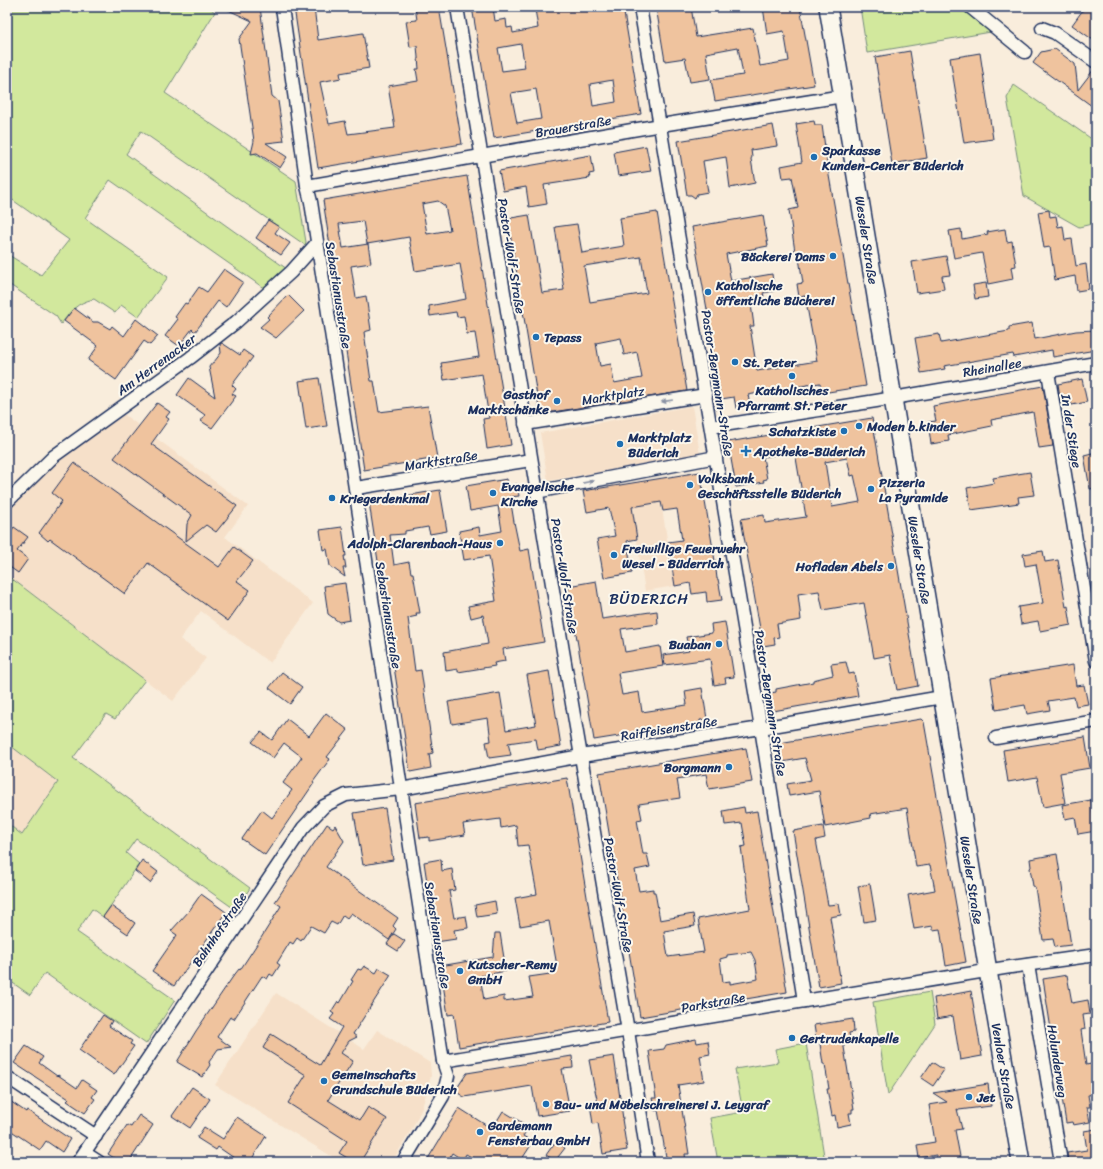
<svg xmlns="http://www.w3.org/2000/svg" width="1103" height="1169" viewBox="0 0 1103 1169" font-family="Sriracha,sans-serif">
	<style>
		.built { fill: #f6e0c9 }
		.green { fill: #d2e89d; stroke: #768c7e }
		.building { fill: #efc39e; stroke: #1b2f5e; fill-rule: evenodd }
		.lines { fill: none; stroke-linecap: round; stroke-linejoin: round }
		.street-casing { stroke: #1b2f5e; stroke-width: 15 }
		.secondary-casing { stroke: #1b2f5e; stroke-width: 20 }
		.street { stroke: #fbf7ec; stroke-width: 12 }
		.secondary { stroke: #fbf7ec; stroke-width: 17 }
		.oneway { fill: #8b93a5 }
		.poi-dot { fill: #1f6fb2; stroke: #fbf7ec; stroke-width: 1.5 }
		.labels { text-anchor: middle; stroke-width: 4; stroke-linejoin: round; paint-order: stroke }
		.street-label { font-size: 13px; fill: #1b2f5e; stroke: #fbf7ec }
		.poi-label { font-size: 13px; font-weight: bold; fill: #1b2f5e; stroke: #fbf7ec; text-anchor: start }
		.quarter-label { font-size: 15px; letter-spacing: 1px; fill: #1b2f5e; stroke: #fbf7ec }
	</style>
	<rect width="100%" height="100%" fill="#f9eddc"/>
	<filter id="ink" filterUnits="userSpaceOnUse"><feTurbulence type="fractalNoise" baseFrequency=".025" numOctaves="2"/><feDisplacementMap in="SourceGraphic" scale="8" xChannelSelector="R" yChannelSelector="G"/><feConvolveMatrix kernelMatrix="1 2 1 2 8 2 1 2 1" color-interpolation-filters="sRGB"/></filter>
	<g filter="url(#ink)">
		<g class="built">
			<polygon points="692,406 700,454 548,481 540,433"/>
			<polygon points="118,410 248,506 225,537 313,603 270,663 201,611 180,639 206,658 173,701 7,575 7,503"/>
			<polygon points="657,479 675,586 645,591 635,529 617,485"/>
			<polygon points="7,743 58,782 22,835 7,823"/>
			<polygon points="276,993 364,1049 377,1030 430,1063 431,1076 422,1108 413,1127 392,1162 341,1162 215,1085"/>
		</g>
		<g class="green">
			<path d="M7 7H208L215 12 165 93 296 181 306 242 305 245 141 131 126 154 287 269 265 289 110 180 85 218 168 277 138 317 121 305 115 313 94 299C76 303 72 310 61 324L56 316 7 283V254L41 275 69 240 7 196Z"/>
			<polygon points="860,7 959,7 991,32 867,53"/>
			<polygon points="1014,85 1096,142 1096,223 1079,227 1024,196 1007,98"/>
			<polygon points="7,575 145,680 115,719 106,714 73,758 250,888 236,910 136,839 126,853 139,864 103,917 92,909 77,932 175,1000 146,1044 45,973 30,995 7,979 7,823 22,835 58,782 7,743"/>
			<polygon points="930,992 935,1024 888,1095 873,1002"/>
			<polygon points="806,1043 825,1162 718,1162 710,1118 743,1112 735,1069 778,1062 775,1049"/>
		</g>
		<g class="building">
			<polygon points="222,7 260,7 272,96 278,101 284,141 266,143 287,157 280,168 257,153 251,154 254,141 239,39 252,21"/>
			<polygon points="294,7 314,7 318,40 363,33 369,68 340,73 341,78 320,82 329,124 345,121 348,134 395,128 388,86 418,81 416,69 419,69 417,46 410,47 406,21 417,20 415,7 439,7 462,144 318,168"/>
			<path d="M472 7H493L495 21 506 19 507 28 512 27 513 33 538 28 535 9 549 7H623L641 114 494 138ZM521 44 525 68 502 71 498 48ZM613 80 616 102 593 106 590 84ZM536 89 541 119 517 123 511 93Z"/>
			<polygon points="656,7 691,7 696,37 753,28 760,66 789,61 784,31 767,34 763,7 800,7 814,85 715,101 711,80 743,75 738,47 706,53 710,79 690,82 685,58 665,61"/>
			<polygon points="1085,7 1096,7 1096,42 1072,25"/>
			<polygon points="1055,49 1075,64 1078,90 1094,69 1096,69 1096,109 1033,63 1041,52"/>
			<polygon points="910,51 927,158 892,164 875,57"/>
			<polygon points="980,53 993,139 964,143 950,58"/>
			<polygon points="814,121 815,125 822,125 828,170 866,386 822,393 820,383 769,391 748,395 750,405 736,408 734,397 721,399 709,331 711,331 692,227 763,215 768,246 726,254 731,281 772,274 774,291 763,293 764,296 750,297 754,326 750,326 757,371 817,361 805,296 799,297 797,284 803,283 798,252 795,252 789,210 798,208 792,177 783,178 781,166 802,162 796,124"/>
			<polygon points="773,125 777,146 751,150 752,157 751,159 755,183 730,188 726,157 703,161 708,192 697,194 695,198 691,195 687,195 678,141"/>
			<polygon points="646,146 651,171 618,176 614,152"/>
			<polygon points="591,155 594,173 589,174 590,178 544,185 547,204 529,207 526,187 503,191 499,171"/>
			<path d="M467 176 511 445 487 449 483 419 489 418 482 374 444 380 441 363 479 357 475 333 467 334 464 316 457 317 456 312 430 316 429 306 466 299 460 264 415 271 409 237 367 244 363 221 339 224 343 248 368 244 371 263 351 266 356 298 366 296 371 330 364 332 371 381H374L379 412 428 406 437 458 364 470 323 200ZM438 201 445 206 450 230 427 234 422 204Z"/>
			<polygon points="1049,210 1050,217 1056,216 1058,227 1063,226 1065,240 1072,239 1076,266 1086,264 1089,289 1077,291 1075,276 1055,280 1050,247 1044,248 1038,212"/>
			<path d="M657 212 687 391 540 414 508 221 511 220V218L529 215 542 293 564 290 555 227 577 224 582 253 624 246 620 218ZM641 257 647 293 590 302 584 266ZM621 338 624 355 637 352 642 378 614 383 611 364 600 366 596 343Z"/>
			<polygon points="268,220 279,227 275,233 290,243 281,255 256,238"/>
			<polygon points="961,229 962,239 988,234 987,232 1005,229 1007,242 1012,241 1016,266 1011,267 1013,279 988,284 982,253 954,258 949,231"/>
			<polygon points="946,256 950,275 942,276 944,289 917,293 912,262"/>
			<polygon points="224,269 243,282 226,307 218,301 195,332 192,329 179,346 165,336 178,319 175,317 185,303 187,304 199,287 207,292"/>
			<polygon points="986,283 988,297 975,299 973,285"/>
			<polygon points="288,295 304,311 276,338 260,327 269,319 267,317"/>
			<polygon points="74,308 93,322 98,322 110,329 112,326 124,336 136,319 158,336 150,345 144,341 116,380 88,360 98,346 64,321"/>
			<polygon points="1032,323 1035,339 1076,331 1096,330 1096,350 1053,357 1052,350 1014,357 1013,354 944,366 945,369 921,373 915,338 939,334 941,343 1009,331 1009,327"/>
			<polygon points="222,343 240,355 243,350 253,357 232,385 236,389 232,394 236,396 212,428 201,421 205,415 177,395 189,378 215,397 209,367 212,363 214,362 221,353 220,344"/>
			<polygon points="319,378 327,426 306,429 299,381"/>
			<polygon points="1082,379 1087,402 1072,405 1071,403 1061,404 1058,384"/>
			<polygon points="1043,386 1053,446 1039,448 1033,412 991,420 992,426 948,435 949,441 931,444 928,422 936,421 933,406"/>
			<polygon points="157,403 170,412 166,417 169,419 151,444 237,506 216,532 206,525 186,541 187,524 192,515 114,458"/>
			<path d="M872 418 918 686 897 690 890 655 874 658 864 603 823 610 819 591 798 594 801 620 777 624 779 637 774 638 775 644 763 646 741 519 764 515 765 523 806 517 795 452 763 457 767 479 763 480 764 482 736 487 728 442ZM847 458 851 476 854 475 860 502 832 507 825 462Z"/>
			<polygon points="1096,452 1096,488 1090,489 1084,455"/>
			<polygon points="74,463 219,567 234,547 253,561 237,581 250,590 228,621 148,563 125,594 50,539 48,541 39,533 62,501 52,493"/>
			<polygon points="700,472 715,561 717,579 718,579 722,600 707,602 706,592 692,594 690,583 675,586 668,542 682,540 677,509 663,511 661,502 632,507 637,539 627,541 632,573 604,578 597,539 615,536 609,508 587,512 583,491"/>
			<polygon points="1030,472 1034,495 1018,497 1019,503 971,510 967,488 994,483 993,478"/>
			<polygon points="507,479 508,486 517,484 519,496 510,497 514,522 520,551 529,549 544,642 503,649 505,661 494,663 495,666 458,672 458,669 446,671 444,652 488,644 483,615 471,618 468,606 496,601 489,556 464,560 459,531 479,527 480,535 502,531 498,506 470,511 466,486"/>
			<polygon points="440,490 447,531 430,534 428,527 405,531 405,534 390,535 394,565 409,562 411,573 413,573 420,613 416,613 417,616 408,618 415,671 421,670 433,753 429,754 431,768 410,772 369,502"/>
			<polygon points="14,527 28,537 17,551 28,559 18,573 7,565 7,536"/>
			<polygon points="342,527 346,556 344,556 346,568 343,568 345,577 330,566 327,549 323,550 320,530"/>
			<polygon points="1043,551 1045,562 1058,560 1066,607 1068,606 1071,625 1040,631 1038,621 1021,624 1018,607 1043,603 1036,564 1025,566 1023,554"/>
			<polygon points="596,581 602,619 657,611 658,624 621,629 625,652 660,646 663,666 618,673 622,695 639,692 642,712 687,705 685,691 702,688 707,719 700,720 700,723 594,740 568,586"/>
			<polygon points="345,583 350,620 339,622 328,614 324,586"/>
			<polygon points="725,622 734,677 725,678 726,683 714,685 710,659 665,665 663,655 689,651 686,637 712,633 711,624"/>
			<polygon points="846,662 849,674 854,673 858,696 773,711 770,693 776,692 776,689 813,682 813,680 833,675 831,664"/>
			<polygon points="1073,665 1076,686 1084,685 1088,704 1076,706 1074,697 1048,701 1050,710 1027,714 1025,705 996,710 991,678"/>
			<polygon points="549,671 561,746 538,750 536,739 508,743 511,755 489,758 486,742 491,741 488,718 452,724 448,702 500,693 506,730 536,725 527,675"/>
			<polygon points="282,672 302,687 290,704 269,688"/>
			<polygon points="326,713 348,730 327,757 330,759 313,782 314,783 265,855 242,839 262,810 272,818 292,790 283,783 302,757 284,743 273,758 252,742 261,732 272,740 287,719 309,736"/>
			<polygon points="921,719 924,722 966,962 946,966 940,929 933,930 933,926 914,929 908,895 935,890 930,865 916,867 907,808 870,814 871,818 825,827 819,791 789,796 787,784 811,780 805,758 782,762 779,743"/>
			<polygon points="1085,737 1090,768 1060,773 1065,803 1043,807 1037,777 1008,782 1003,750"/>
			<path d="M746 748 752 782 709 789 706 774 677 779 680 798 639 804 642 819 637 820 643 854H647L650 867 635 870 639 891 653 889V892H655L660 920 693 914 695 926 664 931 668 957 704 952 698 919 750 909 741 847 746 846 742 823 725 825 723 811 744 807 745 813 757 811 787 992 640 1017 599 773ZM751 952 755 960 758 979 730 984V981L723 982 720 959 727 957V955Z"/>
			<polygon points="567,778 608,1022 459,1047 454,1014 448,1015 440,966 493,957 495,933 500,933 506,971 480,976 484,1000 504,996 504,1001 533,997 529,977 550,974 549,967 557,966 549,921 520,926 515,898 537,894 528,845 518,846 516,825 501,828 500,819 463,824 465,835 429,841 429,837 420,838 415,803"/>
			<polygon points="1091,800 1096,831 1078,834 1075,817 1065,819 1062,805"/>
			<polygon points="385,808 393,860 363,865 354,813"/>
			<polygon points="327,824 333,828 335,825 344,841 326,867 398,918 393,926 396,929 389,940 351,913 347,918 343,915 337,925 331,922 324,933 311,926 301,941 297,938 293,944 290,942 277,963 280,965 273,976 270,974 267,979 262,976 234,1019 230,1017 217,1037 231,1047 218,1049 209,1062 210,1065 202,1077 177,1062 196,1031 232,978 239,969 240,970 261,938 281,906 275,902"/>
			<polygon points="823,826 825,838 816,840 828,905 839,904 841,915 830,917 841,983 819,987 793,831"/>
			<polygon points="1057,854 1071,945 1055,947 1053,939 1043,940 1035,887 1033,886 1030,868 1031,867 1030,859"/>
			<polygon points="441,859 442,871 452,869 455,890 449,891 454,918 466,916 468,928 454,930 456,939 436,942 424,862"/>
			<polygon points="142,860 158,872 150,883 135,871"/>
			<polygon points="870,884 876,920 864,922 858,886"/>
			<polygon points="201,894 226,912 174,986 152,971 177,935 171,931 189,911"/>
			<polygon points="495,901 497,914 477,917 475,905"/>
			<polygon points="111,906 135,923 128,934 103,917"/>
			<polygon points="394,934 405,941 398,951 387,944"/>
			<polygon points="364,966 376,973 379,968 391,975 353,1034 357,1037 349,1041 341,1053 353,1061 328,1100 360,1120 368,1107 387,1119 360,1162 354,1162 339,1153 347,1141 288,1103 306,1075 263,1048 271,1034 320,1065 342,1027 330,1019 334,1014 331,1012 338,1001 340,1003 353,981 351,980 358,969 361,970"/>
			<polygon points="1067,975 1072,1003 1088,1000 1090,1014 1083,1015 1085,1029 1081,1030 1086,1065 1096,1063 1096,1094 1088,1095 1090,1107 1087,1107 1090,1122 1073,1125 1072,1122 1066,1123 1043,979"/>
			<polygon points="971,991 982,1056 960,1060 953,1016 937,1019 934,998"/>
			<polygon points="103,1015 112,1021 109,1026 132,1041 130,1044 134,1046 114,1075 79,1050"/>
			<polygon points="853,1019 854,1032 849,1033 850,1039 843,1041 854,1109 852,1109 852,1113 849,1113 851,1124 837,1127 835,1115 832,1116 827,1089 829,1089 825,1064 823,1064 819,1037 816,1038 814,1025"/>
			<polygon points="696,1039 697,1043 708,1041 710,1054 700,1056 704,1081 678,1085 689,1154 685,1154 686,1162 669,1162 668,1157 666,1157 658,1110 655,1111 652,1098 656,1098 649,1051 664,1049 666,1045"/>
			<polygon points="26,1046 43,1057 39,1063 57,1076 58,1075 77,1088 82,1080 97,1090 92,1097 95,1099 85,1113 67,1101 69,1099 14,1063"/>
			<polygon points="572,1056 573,1068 562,1069 570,1111 537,1116 532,1086 464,1097 455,1091 467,1073"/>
			<polygon points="614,1056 623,1119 622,1119 627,1150 603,1154 598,1123 593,1124 590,1104 598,1103 594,1086 589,1060"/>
			<polygon points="932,1062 944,1070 933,1086 921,1078"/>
			<polygon points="988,1084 991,1106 959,1110 957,1109 962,1129 955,1130 961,1162 941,1162 940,1158 936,1159 936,1155 919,1158 917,1145 935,1142 929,1105 947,1102 933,1093"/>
			<polygon points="192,1087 210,1099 190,1128 172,1116"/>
			<polygon points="7,1099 26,1112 27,1110 70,1139 62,1152 46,1141 40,1150 7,1128"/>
			<polygon points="459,1108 492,1129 503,1111 529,1127 523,1136 533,1142 520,1162 480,1162 466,1154 463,1160 452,1153 447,1162 426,1162"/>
			<polygon points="139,1115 153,1125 129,1162 120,1162 108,1154 127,1125 131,1127"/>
			<polygon points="237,1117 266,1136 250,1162 240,1162 218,1147 216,1150 197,1138 204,1127 223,1139"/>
			<polygon points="1096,1129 1096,1162 1068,1162 1067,1153 1087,1150 1084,1131"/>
			<polygon points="556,1141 565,1148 555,1161 546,1155"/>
		</g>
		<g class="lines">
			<defs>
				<g id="street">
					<polyline points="282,7 307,186 311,202 443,1061 448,1076 443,1096 403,1162"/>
					<polyline points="457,7 563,651 628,1031 648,1162"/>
					<polyline points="640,7 761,728 804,1001"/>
					<polyline points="970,7 1025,52"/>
					<polyline points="1042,28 1055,33 1096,62"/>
					<polyline points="307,186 661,125 843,96"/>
					<polyline points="1048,372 1096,661"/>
					<polyline points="525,424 706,395"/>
					<polyline points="711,427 876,401 1096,363"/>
					<polyline points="356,488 531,460"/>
					<polyline points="536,492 716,457"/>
					<polyline points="7,502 54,456 190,358 236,322 291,272 317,243"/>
					<polyline points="996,738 1096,721"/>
					<polyline points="1028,965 1061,1162"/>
					<polyline points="443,1061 1004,968 1096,955"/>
					<polyline points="7,1077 96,1136"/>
					<polyline points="85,1153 99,1162"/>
					<polyline points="78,1162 303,828 324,806 346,795 401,789 581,756 761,728 942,697"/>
				</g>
				<polyline id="secondary" points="828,7 988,971 1021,1162"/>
			</defs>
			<use href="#street" class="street-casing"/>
			<use href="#secondary" class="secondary-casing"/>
			<use href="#street" class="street"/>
			<use href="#secondary" class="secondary"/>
		</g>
		<defs><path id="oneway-solid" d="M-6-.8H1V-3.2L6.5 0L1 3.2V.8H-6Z"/></defs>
		<g class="oneway">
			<use href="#oneway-solid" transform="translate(667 401) rotate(171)"/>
			<use href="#oneway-solid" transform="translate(588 482) rotate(-11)"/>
		</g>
	</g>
	<g class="poi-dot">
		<circle cx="814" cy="157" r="4"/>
		<circle cx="833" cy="256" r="4"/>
		<circle cx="708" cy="292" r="4"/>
		<circle cx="536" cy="337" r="4"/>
		<circle cx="735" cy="362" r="4"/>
		<circle cx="792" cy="376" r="4"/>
		<circle cx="557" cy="401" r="4"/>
		<circle cx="859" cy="426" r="4"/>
		<circle cx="844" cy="431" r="4"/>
		<circle cx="620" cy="444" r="4"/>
		<path d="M744 445h4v4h4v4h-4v4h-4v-4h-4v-4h4z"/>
		<circle cx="690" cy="485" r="4"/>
		<circle cx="871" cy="489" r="4"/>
		<circle cx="493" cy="493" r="4"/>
		<circle cx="332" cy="498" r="4"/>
		<circle cx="500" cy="543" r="4"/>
		<circle cx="614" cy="555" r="4"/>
		<circle cx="891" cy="566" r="4"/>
		<circle cx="719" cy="644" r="4"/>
		<circle cx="729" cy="767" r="4"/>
		<circle cx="460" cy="971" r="4"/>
		<circle cx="792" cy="1038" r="4"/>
		<circle cx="324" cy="1081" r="4"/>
		<circle cx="969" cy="1097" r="4"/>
		<circle cx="546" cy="1104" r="4"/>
		<circle cx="480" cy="1132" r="4"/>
	</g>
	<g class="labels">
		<g class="street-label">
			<text transform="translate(573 126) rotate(-10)" y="5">Brauerstraße</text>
			<text transform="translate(867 240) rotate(81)" y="5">Weseler Straße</text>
			<text transform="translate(512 256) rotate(81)" y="5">Pastor-Wolf-Straße</text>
			<text transform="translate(339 295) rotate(81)" y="5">Sebastianusstraße</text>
			<text transform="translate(156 364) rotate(-36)" y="5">Am Herrenacker</text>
			<text transform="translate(992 367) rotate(-10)" y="5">Rheinallee</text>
			<text transform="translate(718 383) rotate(81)" y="5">Pastor-Bergmann-Straße</text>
			<text transform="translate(613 395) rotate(-9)" y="5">Marktplatz</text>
			<text transform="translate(1072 431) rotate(81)" y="5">In der Stiege</text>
			<text transform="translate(441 460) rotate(-9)" y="5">Marktstraße</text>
			<text transform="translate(920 560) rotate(81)" y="5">Weseler Straße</text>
			<text transform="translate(565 576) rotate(81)" y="5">Pastor-Wolf-Straße</text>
			<text transform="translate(389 615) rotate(81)" y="5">Sebastianusstraße</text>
			<text transform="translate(771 703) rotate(81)" y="5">Pastor-Bergmann-Straße</text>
			<text transform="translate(669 728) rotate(-9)" y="5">Raiffeisenstraße</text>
			<text transform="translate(972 880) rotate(81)" y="5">Weseler Straße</text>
			<text transform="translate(619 895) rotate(80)" y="5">Pastor-Wolf-Straße</text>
			<text transform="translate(219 929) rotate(-56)" y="5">Bahnhofstraße</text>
			<text transform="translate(438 935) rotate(81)" y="5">Sebastianusstraße</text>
			<text transform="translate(713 1002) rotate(-10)" y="5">Parkstraße</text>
			<text transform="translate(1058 1061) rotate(81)" y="5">Holunderweg</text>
			<text transform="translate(1004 1066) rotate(80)" y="5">Venloer Straße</text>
		</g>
		<g class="poi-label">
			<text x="822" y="155">Sparkasse<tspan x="822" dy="15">Kunden-Center Büderich</tspan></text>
			<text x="825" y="261" text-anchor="end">Bäckerei Dams</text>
			<text x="716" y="290">Katholische<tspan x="716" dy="15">öffentliche Bücherei</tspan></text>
			<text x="544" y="342">Tepass</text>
			<text x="743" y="367">St. Peter</text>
			<text x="792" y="395" text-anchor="middle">Katholisches<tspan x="792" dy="15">Pfarramt St. Peter</tspan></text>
			<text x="549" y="399" text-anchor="end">Gasthof<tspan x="549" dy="15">Marktschänke</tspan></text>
			<text x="867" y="431">Moden b.kinder</text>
			<text x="836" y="436" text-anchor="end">Schatzkiste</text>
			<text x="628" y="442">Marktplatz<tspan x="628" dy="15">Büderich</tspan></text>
			<text x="754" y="456">Apotheke-Büderich</text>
			<text x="698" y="483">Volksbank<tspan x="698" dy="15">Geschäftsstelle Büderich</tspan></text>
			<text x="879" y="487">Pizzeria<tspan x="879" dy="15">La Pyramide</tspan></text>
			<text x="501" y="491">Evangelische<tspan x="501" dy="15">Kirche</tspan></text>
			<text x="340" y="503">Kriegerdenkmal</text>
			<text x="492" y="548" text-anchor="end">Adolph-Clarenbach-Haus</text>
			<text x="622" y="553">Freiwillige Feuerwehr<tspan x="622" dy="15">Wesel - Büderrich</tspan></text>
			<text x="883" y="571" text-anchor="end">Hofladen Abels</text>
			<text x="711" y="649" text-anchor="end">Buaban</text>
			<text x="721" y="772" text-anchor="end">Borgmann</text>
			<text x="468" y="969">Kutscher-Remy<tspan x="468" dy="15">GmbH</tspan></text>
			<text x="800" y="1043">Gertrudenkapelle</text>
			<text x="332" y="1079">Gemeinschafts<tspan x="332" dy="15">Grundschule Büderich</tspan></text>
			<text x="977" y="1102">Jet</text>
			<text x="554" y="1109">Bau- und Möbelschreinerei J. Leygraf</text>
			<text x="488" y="1130">Gardemann<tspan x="488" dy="15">Fensterbau GmbH</tspan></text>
		</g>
		<g class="quarter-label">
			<text x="649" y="604">BÜDERICH</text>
		</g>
	</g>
	<rect width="1103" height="1169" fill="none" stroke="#fbf7ec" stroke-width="24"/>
	<rect x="12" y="12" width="1079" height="1145" fill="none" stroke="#1b2f5e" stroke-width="1.5" filter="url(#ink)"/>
</svg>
